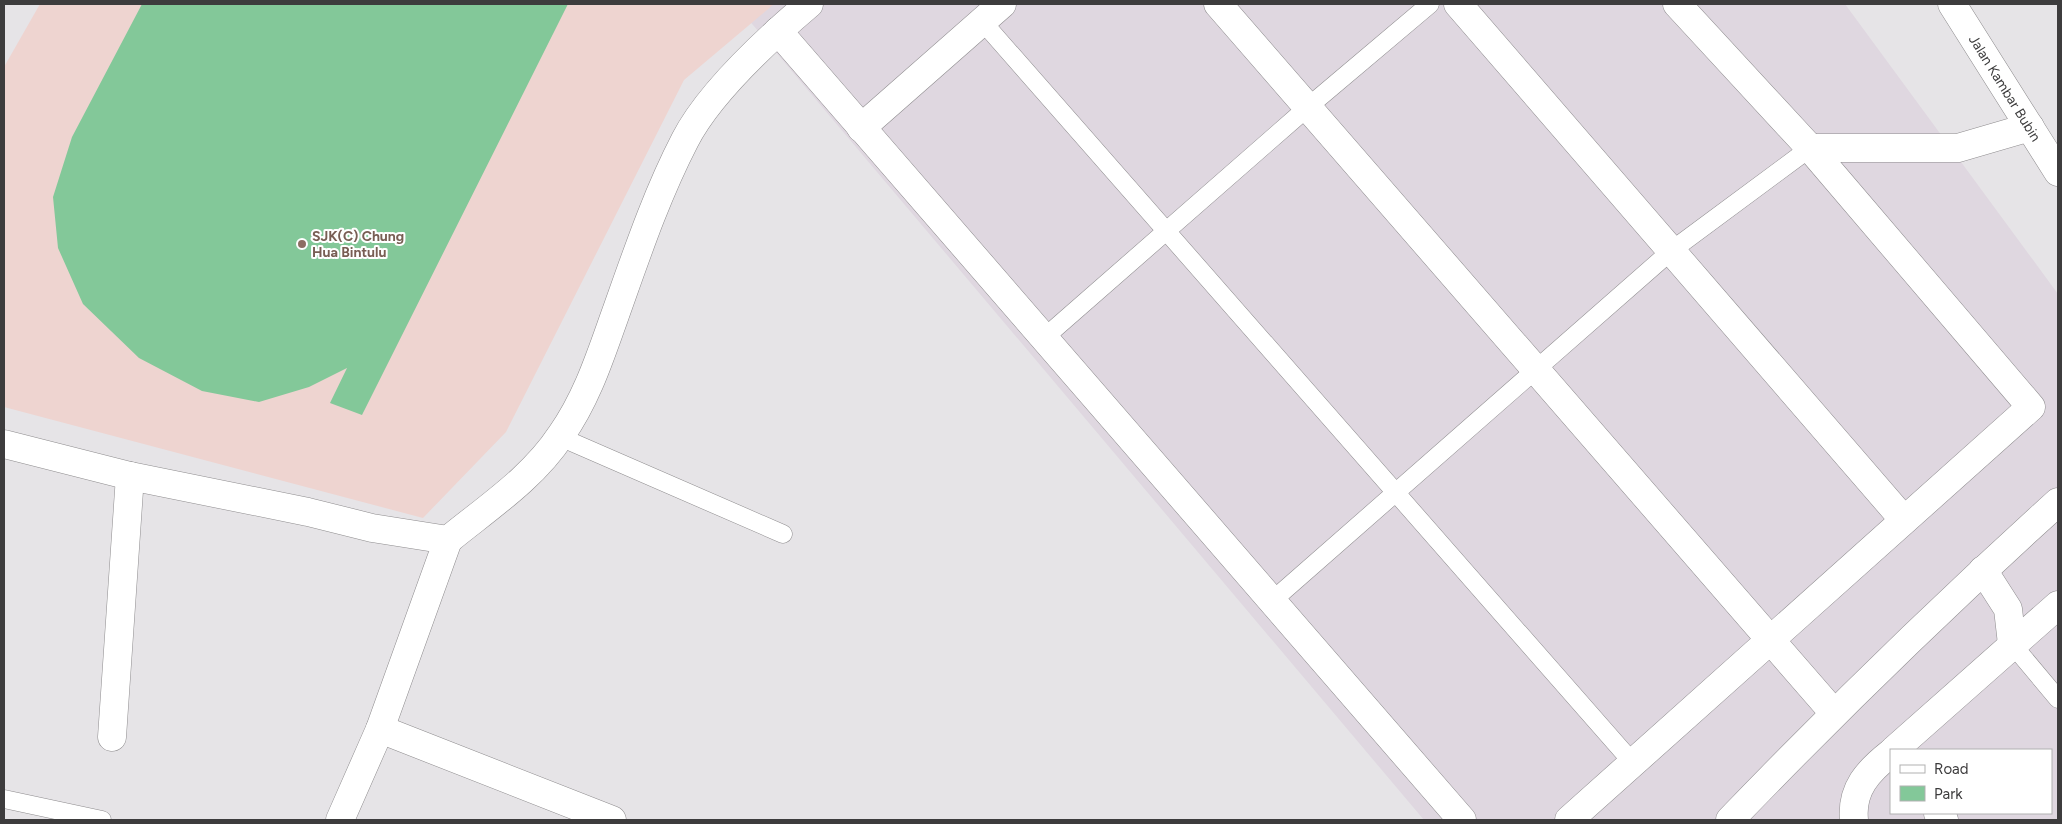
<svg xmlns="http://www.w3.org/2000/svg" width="2062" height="824" viewBox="0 0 2062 824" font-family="Figtree,sans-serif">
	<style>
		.built { fill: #dfd7e0; fill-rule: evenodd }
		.education { fill: #eed4d0 }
		.green { fill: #83c899 }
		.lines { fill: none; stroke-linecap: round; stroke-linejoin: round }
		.service-casing { stroke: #8e8c8e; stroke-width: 19 }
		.minor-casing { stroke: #8e8c8e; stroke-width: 29 }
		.tertiary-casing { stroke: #8e8c8e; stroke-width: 29 }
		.service { stroke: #fff; stroke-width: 18 }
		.minor { stroke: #fff; stroke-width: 28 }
		.tertiary { stroke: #fff; stroke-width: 28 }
		.education-dot { fill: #8d6e63; stroke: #fff; stroke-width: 2 }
		.labels { text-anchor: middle; stroke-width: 4; stroke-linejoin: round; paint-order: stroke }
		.street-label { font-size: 14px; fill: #3d3c3d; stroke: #fff }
		.education-label { font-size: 14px; font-weight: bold; fill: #785e54; stroke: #fff; text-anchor: start }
	</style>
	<rect width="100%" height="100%" fill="#e6e4e7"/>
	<path class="built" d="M752 4H1845L2058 294V820H1424L742 12ZM1891 750H2051V813H1891Z"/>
	<polygon class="education" points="40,4 774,4 684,80 506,432 423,518 4,407 4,67"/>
	<polygon class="green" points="142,4 568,4 362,415 330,403 347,368 309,387 259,402 202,391 139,358 83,304 58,248 53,197 72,137"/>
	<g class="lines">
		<defs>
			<g id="service">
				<polyline points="982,21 1633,763"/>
				<polyline points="1044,338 1308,107 1430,4"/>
				<polyline points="560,437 783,534"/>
				<polyline points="1272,601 1671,251 1810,148"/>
				<polyline points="2012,644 2058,699"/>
				<polyline points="4,799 102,820"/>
			</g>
			<g id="minor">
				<polyline points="1218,4 1834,713"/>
				<polyline points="1458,4 1904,520"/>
				<polyline points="778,31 1462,820"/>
				<polyline points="861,128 1002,4"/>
				<polyline points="1810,148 1958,148 2030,127"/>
				<polyline points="4,444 130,476 308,512 372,528 448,540 380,729 340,820"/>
				<path d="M448 540C487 508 533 478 561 435 587 398 600 357 615 315 636 256 656 196 685 140 709 93 769 38 809 4"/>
				<polyline points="1983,570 2008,609 2012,644"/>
				<polyline points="380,729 612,820"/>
				<polyline points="112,737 130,476"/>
				<polyline points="1894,750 2058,605"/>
				<polyline points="1938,813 1944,820"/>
				<polyline points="1569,820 2031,407 1810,148 1677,4"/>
				<path d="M1854 820C1851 789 1868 771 1891 753"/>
			</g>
			<g id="tertiary">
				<polyline points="1952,4 2058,172"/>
				<path d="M1730 820C1836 710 1945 604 2058 502"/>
			</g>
		</defs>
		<use href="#service" class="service-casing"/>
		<use href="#minor" class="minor-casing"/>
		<use href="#tertiary" class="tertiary-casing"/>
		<use href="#service" class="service"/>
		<use href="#minor" class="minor"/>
		<use href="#tertiary" class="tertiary"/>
	</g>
	<circle class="education-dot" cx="302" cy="244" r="5"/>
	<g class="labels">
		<g class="street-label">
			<text transform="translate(2005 88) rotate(58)" y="5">Jalan Kambar Bubin</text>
		</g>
		<g class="education-label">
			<text x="312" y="241">SJK(C) Chung<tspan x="312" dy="16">Hua Bintulu</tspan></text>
		</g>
	</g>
	<rect width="2062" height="824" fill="none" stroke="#3d3c3d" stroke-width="10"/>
	<rect x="1890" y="749" width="162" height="65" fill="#ffffff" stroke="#b1b1b1"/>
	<rect x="1900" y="765" width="25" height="8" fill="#ffffff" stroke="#b1b1b1"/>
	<text x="1934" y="774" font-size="15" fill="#3d3c3d">Road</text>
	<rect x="1900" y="786" width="25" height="15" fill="#83c899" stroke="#b1b1b1"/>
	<text x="1934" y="799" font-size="15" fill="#3d3c3d">Park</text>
</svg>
